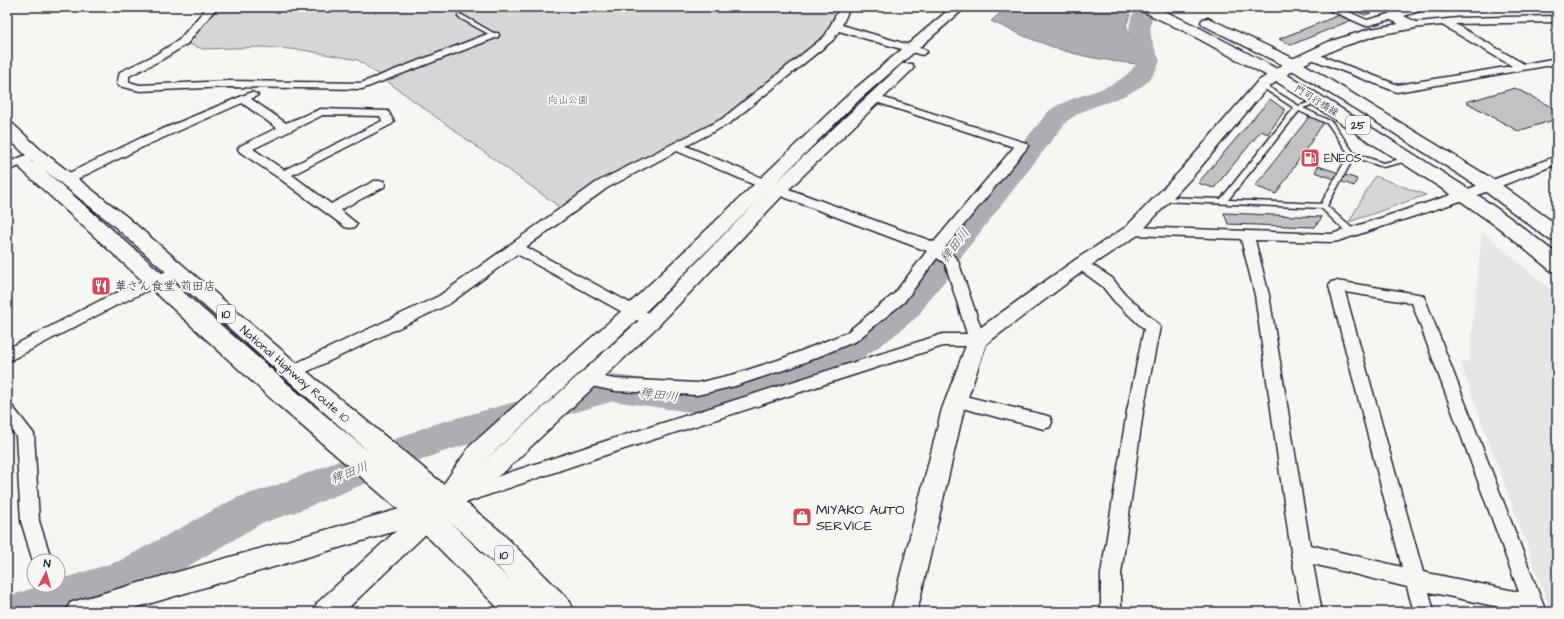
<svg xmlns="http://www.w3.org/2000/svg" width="1564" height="619" viewBox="0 0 1564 619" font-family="'Architects Daughter','Klee One',sans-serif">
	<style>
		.built { fill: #e6e6e4 }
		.green { fill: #d7d7d7; stroke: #7c7c89 }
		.water { fill: #adadb3; stroke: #757583 }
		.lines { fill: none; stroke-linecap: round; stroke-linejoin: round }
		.river { fill: #adadb3; fill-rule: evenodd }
		.building { fill: #c2c2c4; stroke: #22223b }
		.service-casing { stroke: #22223b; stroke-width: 3 }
		.minor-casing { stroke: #22223b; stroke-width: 3 }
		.tertiary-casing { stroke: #22223b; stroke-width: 3 }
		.primary-casing { stroke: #22223b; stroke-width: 3 }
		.trunk-casing { stroke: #22223b; stroke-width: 3 }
		.service { fill: #f6f6f2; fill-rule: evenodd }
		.minor { fill: #f6f6f2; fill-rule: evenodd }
		.tertiary { fill: #f6f6f2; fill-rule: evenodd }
		.primary { fill: #f6f6f2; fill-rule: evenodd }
		.trunk { fill: #f6f6f2; fill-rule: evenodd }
		.labels { text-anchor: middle; stroke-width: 4; stroke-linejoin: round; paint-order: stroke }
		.far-park-label { font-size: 10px; fill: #4f4f62; stroke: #f6f6f2 }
		.far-street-label { font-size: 10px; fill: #22223b; stroke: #f6f6f2 }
		.shield { fill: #f6f6f2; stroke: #626272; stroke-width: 1 }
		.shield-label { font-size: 11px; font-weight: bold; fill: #22223b }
		.poi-label { font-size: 12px; fill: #22223b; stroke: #f6f6f2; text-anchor: start }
		.street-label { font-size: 12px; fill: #22223b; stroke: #f6f6f2 }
		.water-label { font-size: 13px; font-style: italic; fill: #535365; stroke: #f6f6f2 }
		.near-poi-label { font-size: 14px; fill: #22223b; stroke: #f6f6f2; text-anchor: start }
	</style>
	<rect width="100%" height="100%" fill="#f6f6f2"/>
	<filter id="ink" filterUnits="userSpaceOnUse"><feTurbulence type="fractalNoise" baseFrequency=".025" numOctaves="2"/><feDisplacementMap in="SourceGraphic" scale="8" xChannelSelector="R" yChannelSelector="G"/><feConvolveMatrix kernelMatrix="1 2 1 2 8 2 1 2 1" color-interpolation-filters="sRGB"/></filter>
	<g filter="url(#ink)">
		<polygon class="built" points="1482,231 1557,295 1557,612 1551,612 1460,362 1469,362"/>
		<g class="green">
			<polygon points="212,7 845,7 836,27 726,121 565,211 358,60 303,50 264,47 203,49 183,42"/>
			<polygon points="1375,176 1426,195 1349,222"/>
		</g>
		<path class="water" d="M1007 7H1114L1130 15 1126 25 1131 37 1142 56 1137 64C1105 61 1072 55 1042 43 1025 37 1008 29 991 21Z"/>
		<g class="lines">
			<path class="river" d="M1136 7H1156C1146 29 1151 40 1160 61 1157 67 1154 75 1149 80 1126 102 1091 102 1067 121L963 254 949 276 932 296 918 316 891 338 852 365 750 399 697 413 613 401 439 453 296 512 262 523 144 592 85 612H7V597L42 585H58V580L119 561 236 498 277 485 431 425 613 375 697 385 749 373 828 347 867 322 896 300 910 280 927 262 943 240 1049 111C1076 91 1120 93 1138 61 1129 39 1125 29 1136 7Z"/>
		</g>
		<g class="building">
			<polygon points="1356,7 1387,7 1365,15 1351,9"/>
			<polygon points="1342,14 1354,19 1291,45 1279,39"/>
			<polygon points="1515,88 1557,110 1557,119 1518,131 1466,102"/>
			<polygon points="1270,99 1285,110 1268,134 1261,131 1214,188 1198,183"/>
			<polygon points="1309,117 1324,122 1276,194 1255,186"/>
			<polygon points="1318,166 1357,179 1354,186 1315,172"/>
			<polygon points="1224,213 1322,217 1315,227 1228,224"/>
		</g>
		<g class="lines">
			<defs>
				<g id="service">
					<polygon points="458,15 462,15 497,35 492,36 458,17"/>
					<path d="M1262 83 1299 106 1316 100H1320V102L1303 108 1332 122 1354 153 1383 163 1410 157 1413 159 1412 160 1383 167 1354 157 1327 206 1354 230 1355 232 1354 234H1348L1321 208 1162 201 1159 199 1162 197 1221 199 1294 108 1260 86V84ZM1299 111 1328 124 1349 154 1321 204 1228 200Z"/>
				</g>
				<g id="minor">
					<polygon points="207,7 217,7 187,44 163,59 129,76 129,82 140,85 228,81 361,83 490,33 498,33 499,35 498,37 362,89 228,87 140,91 119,86 117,84 120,72 155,55 179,40"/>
					<polygon points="840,7 850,7 842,25 926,50 927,52 922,55 839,31 833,40 730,123 686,146 783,187 934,242 1014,147 870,100 868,98 870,96 878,96 1026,143 1028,146 1026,149 944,249 956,258 958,261 985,340 982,344 977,346 943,346 590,460 459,505 453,503 450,497 453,491 590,446 943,334 967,334 945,263 937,258 904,302 856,341 793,367 735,386 697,395 615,391 582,384 580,380 582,376 588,374 615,379 697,383 735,374 781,359 846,333 894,294 927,251 773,193 677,151 607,188 526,247 656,317 659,321 656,325 651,326 646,325 517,254 449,304 298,376 292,378 286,376 284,372 286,368 439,296 597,182 722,119 825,36"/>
					<polygon points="1325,7 1338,7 1367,20 1393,13 1398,16 1396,18 1366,26 1327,9"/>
					<polygon points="1557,16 1557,22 1455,24 1524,64 1557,58 1557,64 1397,92 1306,57 1305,55 1306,53 1314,53 1398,85 1512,66 1442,25 1412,28 1407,25 1408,23 1458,18"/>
					<path d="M252 92 258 95 251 99 286 123 321 109 388 111 394 122 392 124 292 175 331 204 374 181H384L385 184 384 187 340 210 357 224 355 227 350 228 345 227 279 178 240 152 238 149 240 146 277 128 242 103 149 144 71 182H63L61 179 63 176 141 138ZM323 115 380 116 382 121 284 170 253 149Z"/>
					<polygon points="36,151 40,152 42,155 40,158 7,171 7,163"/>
					<path d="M1557 156V164L1470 198 1338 241 1333 242 1255 240 1269 295 1310 545 1402 567 1329 286 1331 282 1336 281 1418 294 1423 295 1425 299 1546 612H1522L1429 592 1434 612H1414L1407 587 1313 564 1322 612H1302L1291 552 1255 295 1241 239 1132 235 1127 234 1125 231 1127 228 1132 227 1332 234 1460 192ZM1345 292 1412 303 1519 592 1423 572Z"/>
					<polygon points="1081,259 1086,261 1112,278 1125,294 1157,323 1160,327 1143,411 1121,574 1121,612 1101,612 1101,574 1127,411 1144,329 1115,302 1102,286 1076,267 1074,264 1076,261"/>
					<polygon points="178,266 183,268 185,271 183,274 115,306 7,362 7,349 105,298"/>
					<polygon points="956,394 1044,415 1050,417 1052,422 1050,427 1044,429 950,405 948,400 950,395"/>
					<polygon points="7,405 13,407 34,434 39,521 52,561 34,561 34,565 21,521 16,436 7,424"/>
				</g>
				<g id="tertiary">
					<polygon points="952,7 966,7 860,99 641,316 484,461 644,316 772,186 902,64 912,64 914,67 912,70 784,194 658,326 505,471 452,509 344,612 313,612 317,603 396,531 121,612 66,612 70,603 79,600 417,504 436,495 470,446 627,306 850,93"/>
					<polygon points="1407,7 1425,7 1423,10 1404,16 1416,22 1418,25 1416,28 1377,35 1338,48 1298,67 1267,88 1193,176 1138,235 1087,268 986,344 964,409 917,612 891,612 942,409 970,335 1075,260 1126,227 1181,170 1257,82 1288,61 1328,42 1370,29 1399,24 1389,19 1387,16 1389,13"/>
				</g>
				<g id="primary">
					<polygon points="1138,7 1156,7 1196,26 1283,72 1472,191 1513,220 1557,254 1557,272 1550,270 1499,228 1458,199 1271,78 1186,32 1140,10"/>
					<polygon points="1208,18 1299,61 1496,181 1557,225 1557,241 1550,240 1482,189 1375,121 1287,67 1203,25 1201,22 1203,19"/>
				</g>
				<path id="trunk" d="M7 123 13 124 42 151 127 217 300 366 500 531 563 594 570 602 574 612H541L536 607 538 612H502L412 521 278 405 22 170 19 166 22 162 28 161 33 162 7 137ZM43 169 113 225 369 452 296 391ZM449 521 480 549 510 580Z"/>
			</defs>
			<use href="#service" class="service-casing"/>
			<use href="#minor" class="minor-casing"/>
			<use href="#tertiary" class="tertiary-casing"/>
			<use href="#primary" class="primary-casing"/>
			<use href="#trunk" class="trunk-casing"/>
			<use href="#service" class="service"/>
			<use href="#minor" class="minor"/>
			<use href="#tertiary" class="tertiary"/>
			<use href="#primary" class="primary"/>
			<use href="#trunk" class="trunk"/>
		</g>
	</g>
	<defs>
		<symbol id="fuel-square" viewBox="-11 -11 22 22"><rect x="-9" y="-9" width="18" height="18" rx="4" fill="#d1495b" stroke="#f6f6f2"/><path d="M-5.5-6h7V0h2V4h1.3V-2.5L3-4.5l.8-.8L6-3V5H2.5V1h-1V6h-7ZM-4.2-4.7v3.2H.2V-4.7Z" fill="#fff"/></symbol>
		<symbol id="restaurant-square" viewBox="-11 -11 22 22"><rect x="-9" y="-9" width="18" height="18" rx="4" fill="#d1495b" stroke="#f6f6f2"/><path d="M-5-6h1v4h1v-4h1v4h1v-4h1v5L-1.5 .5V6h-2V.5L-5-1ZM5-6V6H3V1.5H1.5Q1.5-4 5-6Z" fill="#fff"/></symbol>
		<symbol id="shop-square" viewBox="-11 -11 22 22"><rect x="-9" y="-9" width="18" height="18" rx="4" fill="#d1495b" stroke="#f6f6f2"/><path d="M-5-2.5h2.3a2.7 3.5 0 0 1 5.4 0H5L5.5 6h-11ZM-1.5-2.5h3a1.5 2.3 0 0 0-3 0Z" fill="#fff"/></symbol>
	</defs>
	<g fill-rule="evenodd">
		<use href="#fuel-square" x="1299" y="147" width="22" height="22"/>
		<use href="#restaurant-square" x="90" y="275" width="22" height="22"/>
		<use href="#shop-square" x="791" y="506" width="22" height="22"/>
	</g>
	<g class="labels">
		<g class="far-park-label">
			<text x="568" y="103">向山公園</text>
		</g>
		<g class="far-street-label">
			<text transform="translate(1317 100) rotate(32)" y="4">門司行橋線</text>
		</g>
		<g class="shield">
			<rect x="1346" y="116" width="24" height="18" rx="3"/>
			<rect x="217" y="305" width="18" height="18" rx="3"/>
			<rect x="495" y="546" width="18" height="18" rx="3"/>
		</g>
		<g class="shield-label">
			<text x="1358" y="129">25</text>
			<text x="226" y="318">10</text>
			<text x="504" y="559">10</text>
		</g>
		<g class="poi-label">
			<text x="1324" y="162">ENEOS</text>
			<text x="115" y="290">華さん食堂 苅田店</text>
		</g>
		<g class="street-label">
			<text transform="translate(295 374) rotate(41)" y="4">National Highway Route 10</text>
		</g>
		<g class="water-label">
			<text transform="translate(954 245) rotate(-52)" y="5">稗田川</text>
			<text transform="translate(659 394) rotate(7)" y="5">稗田川</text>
			<text transform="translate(349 472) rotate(-21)" y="5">稗田川</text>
		</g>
		<g class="near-poi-label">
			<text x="816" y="514">MIYAKO AUTO<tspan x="816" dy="16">SERVICE</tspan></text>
		</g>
	</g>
	<rect width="1564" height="619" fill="none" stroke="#f6f6f2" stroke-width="24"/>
	<rect x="12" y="12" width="1540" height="595" fill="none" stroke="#22223b" stroke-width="1.5" filter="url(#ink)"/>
	<g transform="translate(46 573) rotate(6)"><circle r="19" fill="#f6f6f2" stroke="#a1a1a9"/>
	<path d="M0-3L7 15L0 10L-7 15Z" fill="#d1495b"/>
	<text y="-6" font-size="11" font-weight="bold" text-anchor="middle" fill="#22223b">N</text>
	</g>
</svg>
